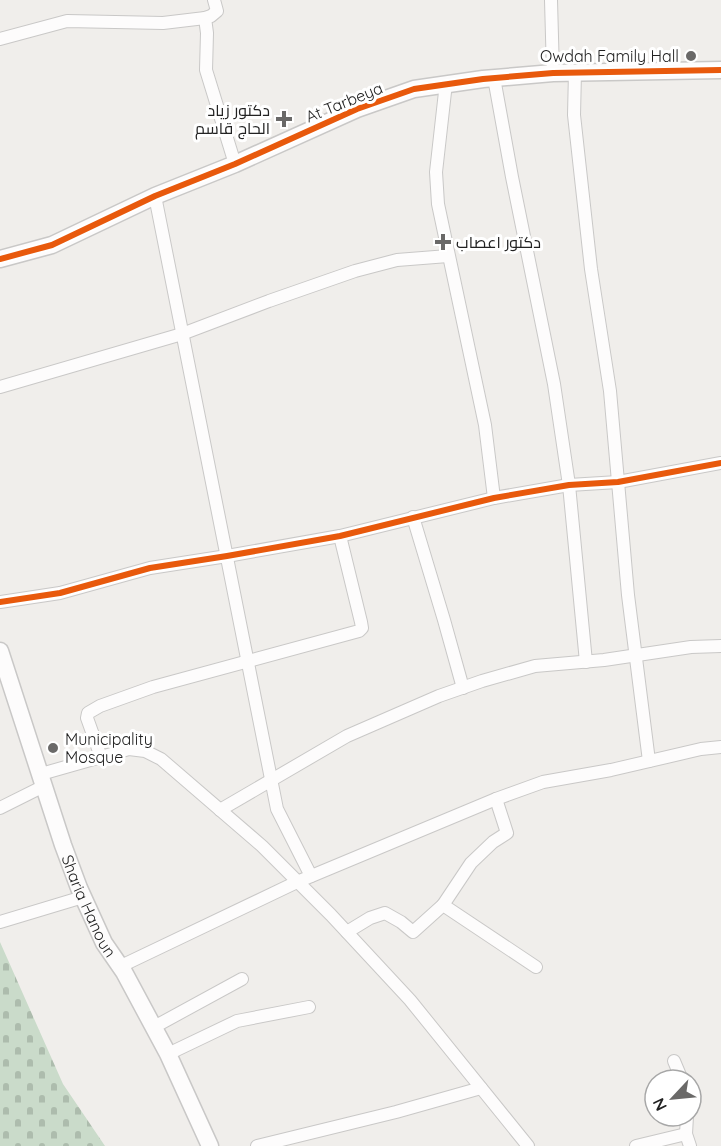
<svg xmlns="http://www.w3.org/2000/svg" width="721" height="1146" viewBox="0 0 721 1146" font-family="Quicksand,Cairo,sans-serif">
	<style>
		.cemetery { fill: url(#cemetery-stones) }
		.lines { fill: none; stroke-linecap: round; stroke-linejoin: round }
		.minor-casing { stroke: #c9c8c7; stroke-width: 14 }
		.tertiary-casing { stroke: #c9c8c7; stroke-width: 19 }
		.minor { stroke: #fdfcfc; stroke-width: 12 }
		.tertiary { stroke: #fdfcfc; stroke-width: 16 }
		.cycleway-casing { stroke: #fff; stroke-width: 10 }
		.cycleway { stroke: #e8590c; stroke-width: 6 }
		.poi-dot { fill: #6a6968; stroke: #fff; stroke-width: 2 }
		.labels { text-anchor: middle; stroke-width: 6; stroke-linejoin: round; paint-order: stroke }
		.poi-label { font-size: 16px; fill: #222; stroke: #fff; text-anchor: end }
		.street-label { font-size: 16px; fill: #222; stroke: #fff }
	</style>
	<defs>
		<pattern id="cemetery-stones" width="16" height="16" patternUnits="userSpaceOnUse" patternTransform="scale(1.5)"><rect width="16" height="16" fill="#cadbca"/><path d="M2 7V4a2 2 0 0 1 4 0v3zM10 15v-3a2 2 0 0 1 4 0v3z" fill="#adbcad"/></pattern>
	</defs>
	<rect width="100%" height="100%" fill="#f0eeeb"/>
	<polygon class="cemetery" points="0,942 63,1084 105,1146 0,1146"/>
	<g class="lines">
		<defs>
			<g id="minor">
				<polyline points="551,0 553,73"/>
				<polyline points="205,18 207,33 206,70 235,164"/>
				<polyline points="0,39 67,21 163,23 205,18 211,16 217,11 214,0"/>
				<polyline points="575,72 574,115 591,269 610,391 628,595 649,761"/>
				<polyline points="494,78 512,177 554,384 569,485 586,662"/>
				<polyline points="446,83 436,172 438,204 485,425 494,498"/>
				<polyline points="155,196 277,809 311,876"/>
				<polyline points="0,387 182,334 269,301 355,271 397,260 448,256"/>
				<polyline points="413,517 444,620 463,688"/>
				<polyline points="0,602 60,593 150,568 227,556 340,536 494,498 569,485 618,482 721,463"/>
				<polyline points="101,757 87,718 88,713 100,706 153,687 359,631 362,628 361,622 340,536"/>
				<polyline points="41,774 129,749 145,751 161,759 262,846 331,915 410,1000 528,1146"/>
				<polyline points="0,808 44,786"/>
				<polyline points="220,810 347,736 439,696 482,681 535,666 604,660 691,647 721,646"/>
				<polyline points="443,905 471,863 493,842 507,833 496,799"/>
				<polyline points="0,922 83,897"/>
				<polyline points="347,932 370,918 385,913 401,922 413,932 443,905 536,967"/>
				<polyline points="119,967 297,882 496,799 543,782 611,770 701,749 721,747"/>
				<polyline points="154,1027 242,979"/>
				<polyline points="168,1054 237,1021 309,1007"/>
				<polyline points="674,1061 682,1080"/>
				<polyline points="687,1116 686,1134 690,1146"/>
				<polyline points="257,1146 396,1112 481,1088"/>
				<polyline points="636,1146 686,1134"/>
			</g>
			<g id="tertiary">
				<polyline points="0,259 52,245 155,196 235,164 357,109 414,89 483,79 553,73 721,70"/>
				<path id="s1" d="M0 651 63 845 79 888 104 943 124 972 168 1054 210 1146"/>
			</g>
		</defs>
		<use href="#minor" class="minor-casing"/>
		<use href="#tertiary" class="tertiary-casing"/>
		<use href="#minor" class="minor"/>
		<use href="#tertiary" class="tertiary"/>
		<defs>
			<g id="cycleway">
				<polyline points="0,259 52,245 155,196 235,164 357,109 414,89 483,79 553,73 721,70"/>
				<polyline points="0,602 60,593 150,568 227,556 340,536 494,498 569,485 618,482 721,463"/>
			</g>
		</defs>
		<use href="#cycleway" class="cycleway-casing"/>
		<use href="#cycleway" class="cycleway"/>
	</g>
	<g class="poi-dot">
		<circle cx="691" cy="56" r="6"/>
		<path d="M281 110h6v6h6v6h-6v6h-6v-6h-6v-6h6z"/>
		<path d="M440 233h6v6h6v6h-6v6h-6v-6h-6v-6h6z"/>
		<circle cx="53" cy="748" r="6"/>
	</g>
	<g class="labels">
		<g class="poi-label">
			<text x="679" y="62">Owdah Family Hall</text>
			<text x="270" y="116">دكتور زياد<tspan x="270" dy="18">الحاج قاسم</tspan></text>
			<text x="456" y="248" text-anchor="start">دكتور اعصاب</text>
			<text x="65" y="745" text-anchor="start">Municipality<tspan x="65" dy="18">Mosque</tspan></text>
		</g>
		<g class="street-label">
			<text transform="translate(344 102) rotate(-22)" y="6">At Tarbeya</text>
			<text dy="6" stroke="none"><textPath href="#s1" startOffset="270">Sharia Hanoun</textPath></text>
		</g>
	</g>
	<g transform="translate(673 1098) rotate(244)"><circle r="28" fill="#ffffff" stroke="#a7a7a7" stroke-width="1.5"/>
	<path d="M0-4.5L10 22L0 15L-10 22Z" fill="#6a6968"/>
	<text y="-9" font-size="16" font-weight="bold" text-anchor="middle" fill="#222222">N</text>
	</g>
</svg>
